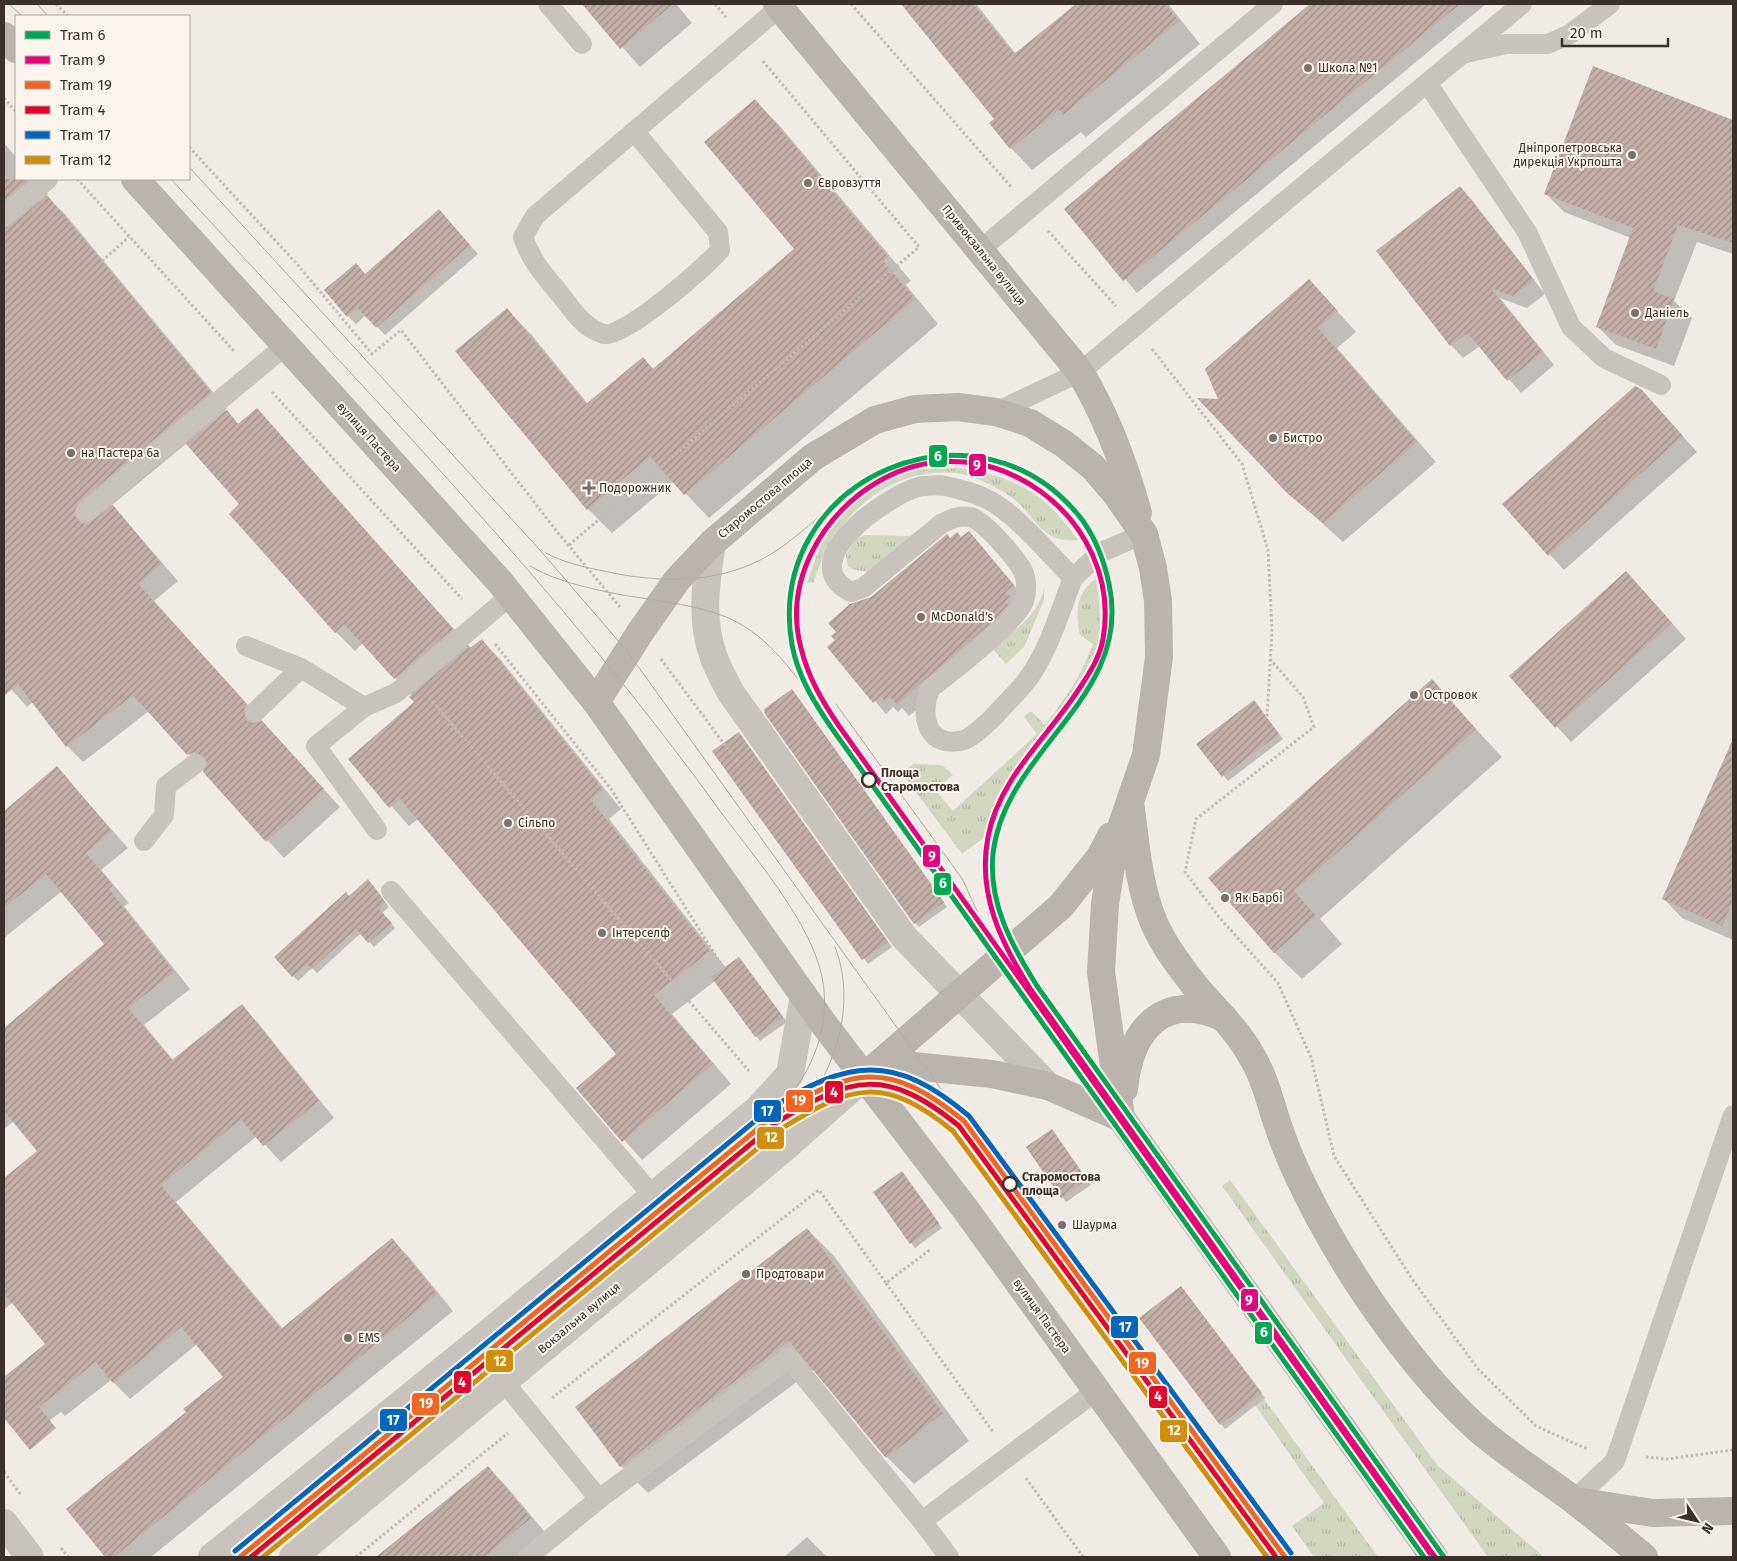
<svg xmlns="http://www.w3.org/2000/svg" width="1737" height="1561" viewBox="0 0 1737 1561" font-family="'Fira Sans',sans-serif">
	<style>
		.grass { fill: url(#grass-tufts) }
		.shadow { fill: #0003 }
		.building { fill: url(#building-hatch) }
		.lines { fill: none; stroke-linecap: round; stroke-linejoin: round }
		.path { stroke: #c2bbb6; stroke-width: 3; stroke-dasharray: 2.5 2.5; stroke-linecap: butt }
		.lane { stroke: #c9c3be; stroke-width: 20 }
		.street { stroke: #c9c3be; stroke-width: 28 }
		.secondary { stroke: #bab3ae; stroke-width: 28 }
		.tram { stroke: #b1aca8; stroke-width: 1 }
		.tram-1-casing { stroke: #fbf5ee; stroke-width: 9 }
		.tram-2-casing { stroke: #fbf5ee; stroke-width: 9 }
		.tram-3-casing { stroke: #fbf5ee; stroke-width: 9 }
		.tram-4-casing { stroke: #fbf5ee; stroke-width: 9 }
		.tram-5-casing { stroke: #fbf5ee; stroke-width: 9 }
		.tram-6-casing { stroke: #fbf5ee; stroke-width: 9 }
		.tram-1 { stroke: #00a651; stroke-width: 5 }
		.tram-2 { stroke: #e5007d; stroke-width: 5 }
		.tram-3 { stroke: #f26522; stroke-width: 5 }
		.tram-4 { stroke: #e4002b; stroke-width: 5 }
		.tram-5 { stroke: #0065bd; stroke-width: 5 }
		.tram-6 { stroke: #d18e09; stroke-width: 5 }
		.poi-dot { fill: #7a716c; stroke: #fbf5ee; stroke-width: 2 }
		.stop-dot { fill: #fbf5ee; stroke: #3b302b; stroke-width: 2.5 }
		.labels { text-anchor: middle; stroke-width: 4; stroke-linejoin: round; paint-order: stroke }
		.poi-label { font-size: 12px; fill: #3b302b; stroke: #fbf5ee; text-anchor: start }
		.street-label { font-size: 12px; fill: #3b302b; stroke: #fbf5ee }
		.stop-label { font-size: 12px; font-weight: bold; fill: #3b302b; stroke: #fbf5ee; text-anchor: start }
		.line-badge { stroke: #fbf5ee; stroke-width: 2 }
		.badge-label { font-size: 14px; text-anchor: middle; font-weight: bold; fill: #fff }
	</style>
	<defs>
		<pattern id="grass-tufts" width="24" height="20" patternUnits="userSpaceOnUse" patternTransform="scale(1.25)"><rect width="24" height="20" fill="#d1d6bf"/><path d="M3 7l-1-3M5 7V3M7 7l1-3M15 17l-1-3M17 17v-4M19 17l1-3" fill="none" stroke="#b4b8a4"/></pattern>
		<pattern id="building-hatch" width="6" height="6" patternUnits="userSpaceOnUse" patternTransform="scale(1.25)"><rect width="6" height="6" fill="#c3afa7"/><path d="M-1 1l2-2M0 6l6-6M5 7l2-2" fill="none" stroke="#a08f88"/></pattern>
	</defs>
	<rect width="100%" height="100%" fill="#f0ebe5"/>
	<g class="grass">
		<path d="M959 468C1016 477 1044 492 1078 540 1037 544 1035 510 1005 493 992 485 972 475 956 473 887 466 832 519 814 582L807 583C812 569 816 553 824 540 845 505 883 474 924 469 936 468 947 469 959 468Z"/>
		<polygon points="865,535 909,536 912,540 869,572 855,570 848,567 846,555 856,539"/>
		<path d="M1096 579C1099 599 1102 620 1099 640 1087 703 1031 740 1000 793 993 806 989 821 986 836L962 854 902 773 913 764 942 765 953 775 935 790 953 811 1037 734 1024 717 1029 712H1032L1045 725C1065 699 1082 675 1093 644L1080 635C1075 613 1076 592 1096 579Z"/>
		<path d="M1044 588V600L1024 647 1006 664 992 648C1013 631 1039 616 1044 588Z"/>
		<polygon points="1230,1180 1437,1465 1544,1557 1488,1557 1222,1186"/>
		<polygon points="1264,1399 1378,1557 1314,1557 1292,1526 1324,1503 1255,1405"/>
	</g>
	<g class="shadow">
		<polygon points="584,4 676,4 692,23 640,67"/>
		<polygon points="902,4 976,4 1016,54 1078,4 1168,4 1200,44 1086,137 1081,132 1032,170 1011,148 996,120"/>
		<polygon points="1312,4 1486,4 1137,293 1066,209"/>
		<polygon points="1594,68 1733,121 1733,254 1697,242 1674,301 1692,318 1674,366 1616,345 1598,327 1631,238 1564,212 1546,194"/>
		<polygon points="755,101 779,125 911,281 906,285 938,324 709,518 674,481 612,533 588,509 457,352 507,310 531,334 588,404 643,359 653,369 796,249"/>
		<polygon points="4,143 16,157 16,179 35,179 48,194 46,196 64,213 227,409 225,410 239,425 256,409 471,648 481,640 500,659 621,809 609,819 726,968 743,963 787,1022 760,1041 715,981 672,1014 731,1084 642,1160 578,1088 618,1054 418,819 409,826 350,759 416,702 412,696 363,643 355,651 336,632 241,504 187,443 112,505 178,581 154,601 340,807 284,858 149,711 83,762 67,746 33,702 27,707 4,681"/>
		<polygon points="1460,188 1472,200 1545,294 1527,308 1500,298 1554,365 1521,393 1480,346 1463,358 1451,345"/>
		<polygon points="447,220 478,254 385,335 366,315 356,324 348,316 366,275"/>
		<polygon points="1309,280 1356,332 1337,348 1436,462 1343,542 1289,493"/>
		<polygon points="1641,390 1697,452 1564,570 1504,504"/>
		<polygon points="969,533 1025,598 930,698 909,716 902,708 898,712 893,707 886,714 829,647 871,598 950,539 962,539"/>
		<polygon points="1640,587 1686,639 1571,742 1511,676"/>
		<polygon points="1431,681 1502,757 1320,919 1342,944 1302,979 1274,952 1210,878"/>
		<polygon points="796,695 947,907 919,927 915,923"/>
		<polygon points="1258,706 1283,739 1228,781 1198,744"/>
		<polygon points="739,733 892,947 868,964 714,751"/>
		<polygon points="1733,742 1733,940 1682,918 1663,898"/>
		<polygon points="57,768 128,848 101,870 129,903 124,906 190,989 144,1025 173,1060 242,1006 258,1023 334,1118 281,1162 257,1136 176,1202 283,1329 392,1240 409,1257 453,1311 151,1557 106,1557 68,1509 188,1412 224,1377 197,1344 130,1399 111,1380 65,1416 61,1412 25,1438 4,1416 4,1379 46,1344 13,1302 4,1310 4,1179 39,1151 14,1121 4,1129 4,1030 106,944 62,891 4,938 4,813"/>
		<polygon points="373,885 389,907 382,913 395,928 374,947 361,933 317,973 312,968 298,981 276,957 349,898"/>
		<polygon points="1056,1135 1091,1185 1066,1202 1028,1147"/>
		<polygon points="902,1173 942,1228 915,1248 911,1243"/>
		<polygon points="807,1229 834,1256 969,1441 914,1484 887,1457 814,1369 648,1493 621,1466"/>
		<polygon points="1185,1292 1265,1398 1225,1429 1221,1424"/>
		<polygon points="488,1467 507,1487 550,1538 526,1557 378,1557"/>
		<polygon points="807,1537 827,1557 784,1557"/>
	</g>
	<g class="building">
		<polygon points="582,4 673,4 620,49"/>
		<polygon points="901,4 973,4 1014,54 1076,4 1165,4 1179,21 1063,115 1059,110 1010,149 989,123 994,119"/>
		<polygon points="1310,4 1460,4 1123,281 1064,209"/>
		<polygon points="1593,66 1733,120 1733,243 1678,225 1653,291 1674,299 1656,349 1596,327 1633,228 1544,194"/>
		<polygon points="755,99 888,257 883,261 915,299 684,495 650,456 587,510 455,351 507,308 586,404 643,357 653,369 794,249 704,142"/>
		<polygon points="4,179 30,179 4,201"/>
		<polygon points="1460,186 1534,280 1513,296 1490,288 1543,352 1507,381 1468,333 1450,346 1376,251"/>
		<polygon points="47,195 211,392 78,503 74,514 81,523 88,524 113,505 162,564 138,584 247,704 244,709 246,720 252,723 262,721 324,789 266,842 203,772 207,763 204,756 194,752 187,755 133,695 66,747 18,684 4,696 4,228 12,225"/>
		<polygon points="439,209 470,245 376,328 357,307 347,317 324,290 356,263 365,274"/>
		<polygon points="1309,279 1338,311 1318,328 1417,442 1323,523 1288,494 1197,398 1218,399 1205,369"/>
		<polygon points="1635,386 1641,389 1683,436 1548,556 1502,504"/>
		<polygon points="257,408 453,629 394,679 344,624 335,633 229,514 239,504 186,444 227,410 238,424"/>
		<polygon points="969,531 1014,585 1006,592 1010,597 1005,601 1008,605 989,625 897,704 890,697 885,701 881,696 873,703 827,647 835,640 831,636 836,632 828,623 850,604 871,597 947,534 950,538 957,532 961,537"/>
		<polygon points="1626,571 1672,623 1555,728 1509,676"/>
		<polygon points="482,639 603,790 591,800 710,951 654,995 713,1064 622,1142 576,1088 616,1054 400,799 389,808 348,759 414,702 409,697 469,646 470,648"/>
		<polygon points="1432,679 1476,729 1294,891 1316,916 1274,953 1208,878"/>
		<polygon points="792,689 944,902 914,924 765,714 764,709"/>
		<polygon points="1254,700 1279,734 1222,777 1196,744"/>
		<polygon points="739,732 888,942 862,960 712,751"/>
		<polygon points="1733,739 1733,901 1722,926 1662,899"/>
		<polygon points="57,766 112,831 86,853 113,885 109,889 174,972 128,1008 172,1060 242,1004 319,1101 263,1146 241,1119 161,1185 281,1329 392,1238 437,1294 114,1557 105,1557 66,1509 186,1412 183,1409 223,1377 181,1327 113,1383 96,1362 39,1407 56,1428 30,1450 4,1418 4,1377 45,1344 4,1293 4,1178 37,1151 4,1111 4,1028 104,944 46,874 4,908 4,811"/>
		<polygon points="368,879 385,902 378,908 392,923 368,943 356,929 312,969 307,964 292,977 274,957 346,892 349,896"/>
		<polygon points="739,957 783,1017 755,1037 711,977"/>
		<polygon points="1052,1129 1087,1180 1061,1198 1026,1147"/>
		<polygon points="902,1171 939,1223 910,1244 873,1192"/>
		<polygon points="807,1228 943,1413 886,1458 789,1341 620,1467 575,1407"/>
		<polygon points="1181,1286 1262,1393 1220,1425 1139,1318"/>
		<polygon points="488,1466 531,1518 484,1557 376,1557"/>
	</g>
	<g class="lines">
		<g class="path">
			<polyline points="56,4 68,16"/>
			<polyline points="715,4 726,17"/>
			<polyline points="851,4 1012,188"/>
			<polyline points="4,98 16,112"/>
			<polyline points="189,147 297,264 372,354 401,330 558,533 620,607"/>
			<polyline points="77,179 234,351"/>
			<polyline points="1048,231 1116,306"/>
			<polyline points="102,261 129,237"/>
			<polyline points="1152,349 1242,464 1268,550 1272,631 1267,717"/>
			<polyline points="272,392 462,599"/>
			<polyline points="569,545 919,247 762,60"/>
			<polyline points="495,644 611,789 714,953"/>
			<polyline points="661,659 739,764"/>
			<polyline points="1270,659 1303,697 1314,727 1196,819 1185,872 1219,917 1278,983 1311,1057 1334,1156 1412,1279 1478,1369 1536,1426 1587,1449"/>
			<polyline points="432,701 749,1071"/>
			<polyline points="675,984 714,953 724,968"/>
			<polyline points="886,1283 993,1432"/>
			<polyline points="552,1398 819,1190 886,1283 931,1249"/>
			<polyline points="1646,1457 1667,1459 1733,1450"/>
			<polyline points="4,1472 21,1495"/>
			<polyline points="1026,1478 1083,1557"/>
			<polyline points="61,1548 68,1557"/>
			<polyline points="356,1557 508,1433"/>
		</g>
		<g class="lane">
			<polyline points="548,4 582,44"/>
			<polyline points="1466,53 1506,44 1548,44 1570,34 1610,4"/>
			<polyline points="1427,83 1527,232 1571,327 1604,358 1661,385"/>
			<path d="M635 132 718 232 720 250C706 267 623 339 604 334 584 329 572 309 560 294 544 275 531 261 523 237L535 216 780 7"/>
			<polyline points="4,216 48,179"/>
			<polyline points="980,250 1273,4"/>
			<polyline points="996,412 1080,372 1522,4"/>
			<path d="M941 485C958 489 974 492 989 500 1017 515 1050 555 1073 578 1060 611 1050 647 1030 676 1021 689 1009 700 999 711 993 718 972 738 964 740 927 750 919 715 930 689 951 672 1017 622 1024 601 1027 592 1027 579 1023 571 1016 558 983 519 970 517 959 515 951 519 941 524L863 588 851 592C792 562 885 497 918 487 925 485 934 486 941 485Z"/>
			<polyline points="86,512 286,345"/>
			<polyline points="1073,578 1101,552 1144,534"/>
			<polyline points="246,646 301,668 364,707 396,693 511,595"/>
			<polyline points="364,707 316,746 377,830"/>
			<polyline points="255,712 301,668"/>
			<polyline points="144,841 164,815 166,786 195,764"/>
			<polyline points="391,891 653,1196"/>
			<polyline points="474,1345 599,1499"/>
			<polyline points="1574,1500 1615,1461 1733,1115"/>
			<polyline points="528,1557 599,1499 789,1358 922,1521"/>
			<polyline points="949,1557 922,1521 1096,1391"/>
		</g>
		<g class="street">
			<path d="M712 543C706 580 700 619 713 655 717 668 725 681 731 693L904 937 1048 1086"/>
			<polyline points="4,1523 30,1557"/>
			<polyline points="212,1557 474,1345 758,1109 790,1074 804,996"/>
			<polyline points="293,1557 782,1150 864,1077"/>
		</g>
		<g class="secondary">
			<path d="M777 4 1080 372C1107 417 1124 463 1138 513"/>
			<polyline points="4,36 16,49"/>
			<polyline points="135,179 500,582 596,702 823,1023 966,1210 1217,1557"/>
			<polyline points="596,702 641,631 677,580 712,543 813,457 875,420 915,409 958,407 996,412 1030,423 1064,444 1093,467 1116,494 1144,534 1153,568 1158,601 1159,657 1146,755 1114,848 1105,904 1101,972 1121,1118"/>
			<path d="M1131 809C1136 847 1139 887 1154 923 1164 946 1180 967 1195 986 1214 1009 1236 1028 1251 1055 1266 1079 1271 1107 1281 1134 1291 1163 1305 1191 1320 1219 1357 1288 1419 1376 1477 1428 1509 1456 1542 1476 1575 1501 1598 1519 1621 1538 1644 1557"/>
			<polyline points="872,1070 1061,906 1100,857 1111,836"/>
			<polyline points="864,1077 885,1068 903,1065 992,1074 1048,1086 1121,1118 1434,1557"/>
			<path d="M1124 1089C1130 1030 1163 990 1224 1018"/>
			<polyline points="1576,1501 1653,1513 1733,1511"/>
		</g>
		<g class="tram">
			<polyline points="9,4 22,16"/>
			<polyline points="37,4 48,16"/>
			<polyline points="189,167 539,549 627,651 964,1121"/>
			<path d="M171 179C361 386 559 587 723 815 756 859 811 923 822 977 833 1030 808 1081 772 1117"/>
			<path d="M546 553C568 565 594 569 618 574 674 584 730 582 779 549 799 535 818 517 838 501"/>
			<path d="M530 566C555 581 588 588 617 594 650 600 686 603 718 614 764 629 793 671 819 709"/>
			<polyline points="836,704 963,880 999,960"/>
			<path d="M266 1557 795 1120C834 1074 858 1006 835 947"/>
		</g>
		<defs>
			<path id="tram-1" d="M1424 1557 833 730C815 704 798 677 792 645 763 477 980 385 1083 521 1097 541 1104 560 1109 584 1134 698 1004 749 993 854 988 903 1012 946 1037 986L1444 1557"/>
			<path id="tram-2" d="M1430 1553 839 726C822 701 808 677 801 648 783 581 823 512 881 480 989 419 1124 518 1103 639 1100 657 1089 674 1079 689 1048 737 999 778 988 837 977 894 1001 943 1031 990L1435 1557"/>
			<path id="tram-3" d="M240 1557 772 1117C852 1067 888 1059 964 1121L1285 1557"/>
			<path id="tram-4" d="M251 1557 776 1123C852 1075 886 1067 959 1126L1276 1557"/>
			<path id="tram-5" d="M235 1551 767 1111C847 1059 894 1052 969 1116L1291 1553"/>
			<path id="tram-6" d="M263 1557 781 1129C853 1084 884 1075 953 1131L1267 1557"/>
		</defs>
		<use href="#tram-1" class="tram-1-casing"/>
		<use href="#tram-2" class="tram-2-casing"/>
		<use href="#tram-3" class="tram-3-casing"/>
		<use href="#tram-4" class="tram-4-casing"/>
		<use href="#tram-5" class="tram-5-casing"/>
		<use href="#tram-6" class="tram-6-casing"/>
		<use href="#tram-1" class="tram-1"/>
		<use href="#tram-2" class="tram-2"/>
		<use href="#tram-3" class="tram-3"/>
		<use href="#tram-4" class="tram-4"/>
		<use href="#tram-5" class="tram-5"/>
		<use href="#tram-6" class="tram-6"/>
	</g>
	<g class="poi-dot">
		<circle cx="1308" cy="68" r="5"/>
		<circle cx="1632" cy="155" r="5"/>
		<circle cx="808" cy="183" r="5"/>
		<circle cx="1635" cy="313" r="5"/>
		<circle cx="1273" cy="438" r="5"/>
		<circle cx="71" cy="453" r="5"/>
		<path d="M586.5 480.5h5v5h5v5h-5v5h-5v-5h-5v-5h5z"/>
		<circle cx="921" cy="617" r="5"/>
		<circle cx="1414" cy="695" r="5"/>
		<circle cx="508" cy="823" r="5"/>
		<circle cx="1225" cy="898" r="5"/>
		<circle cx="602" cy="933" r="5"/>
		<circle cx="1062" cy="1225" r="5"/>
		<circle cx="746" cy="1274" r="5"/>
		<circle cx="348" cy="1338" r="5"/>
	</g>
	<g class="stop-dot">
		<circle cx="869" cy="780" r="7"/>
		<circle cx="1010" cy="1184" r="7"/>
	</g>
	<g class="labels">
		<g class="poi-label">
			<text x="1318" y="72">Школа №1</text>
			<text x="1622" y="152" text-anchor="end">Дніпропетровська<tspan x="1622" dy="14">дирекція Укрпошта</tspan></text>
			<text x="818" y="187">Євровзуття</text>
			<text x="1645" y="317">Даніель</text>
			<text x="1283" y="442">Бистро</text>
			<text x="81" y="457">на Пастера 6а</text>
			<text x="599" y="492">Подорожник</text>
			<text x="931" y="621">McDonald's</text>
			<text x="1424" y="699">Островок</text>
			<text x="518" y="827">Сільпо</text>
			<text x="1235" y="902">Як Барбі</text>
			<text x="612" y="937">Інтерселф</text>
			<text x="1072" y="1229">Шаурма</text>
			<text x="756" y="1278">Продтовари</text>
			<text x="358" y="1342">EMS</text>
		</g>
		<g class="street-label">
			<text transform="translate(984 255) rotate(51)" y="4">Привокзальна вулиця</text>
			<text transform="translate(369 437) rotate(48)" y="4">вулиця Пастера</text>
			<text transform="translate(765 498) rotate(-40)" y="4">Старомостова площа</text>
			<text transform="translate(1042 1316) rotate(54)" y="4">вулиця Пастера</text>
			<text transform="translate(579 1318) rotate(-40)" y="4">Вокзальна вулиця</text>
		</g>
		<g class="stop-label">
			<text x="881" y="777">Площа<tspan x="881" dy="14">Старомостова</tspan></text>
			<text x="1022" y="1181">Старомостова<tspan x="1022" dy="14">площа</tspan></text>
		</g>
	</g>
	<g class="line-badge">
		<rect x="928" y="444" width="20" height="24" rx="5" fill="#00a651"/>
		<rect x="968" y="453" width="19" height="24" rx="5" fill="#e5007d"/>
		<rect x="922" y="844" width="19" height="24" rx="5" fill="#e5007d"/>
		<rect x="933" y="872" width="19" height="24" rx="5" fill="#00a651"/>
		<rect x="824" y="1080" width="20" height="24" rx="5" fill="#e4002b"/>
		<rect x="785" y="1089" width="29" height="24" rx="5" fill="#f26522"/>
		<rect x="753" y="1099" width="29" height="24" rx="5" fill="#0065bd"/>
		<rect x="756" y="1126" width="29" height="24" rx="5" fill="#d18e09"/>
		<rect x="1240" y="1288" width="19" height="24" rx="5" fill="#e5007d"/>
		<rect x="1110" y="1315" width="29" height="24" rx="5" fill="#0065bd"/>
		<rect x="1254" y="1321" width="19" height="24" rx="5" fill="#00a651"/>
		<rect x="485" y="1349" width="29" height="24" rx="5" fill="#d18e09"/>
		<rect x="1128" y="1351" width="29" height="24" rx="5" fill="#f26522"/>
		<rect x="453" y="1370" width="19" height="24" rx="5" fill="#e4002b"/>
		<rect x="1148" y="1385" width="20" height="24" rx="5" fill="#e4002b"/>
		<rect x="411" y="1392" width="29" height="24" rx="5" fill="#f26522"/>
		<rect x="379" y="1408" width="29" height="24" rx="5" fill="#0065bd"/>
		<rect x="1159" y="1419" width="29" height="24" rx="5" fill="#d18e09"/>
	</g>
	<g class="badge-label">
		<text x="938" y="461">6</text>
		<text x="977" y="470">9</text>
		<text x="932" y="861">9</text>
		<text x="943" y="888">6</text>
		<text x="834" y="1097">4</text>
		<text x="799" y="1105">19</text>
		<text x="767" y="1116">17</text>
		<text x="771" y="1142">12</text>
		<text x="1249" y="1305">9</text>
		<text x="1125" y="1332">17</text>
		<text x="1264" y="1337">6</text>
		<text x="500" y="1366">12</text>
		<text x="1142" y="1368">19</text>
		<text x="462" y="1387">4</text>
		<text x="1158" y="1401">4</text>
		<text x="426" y="1408">19</text>
		<text x="393" y="1425">17</text>
		<text x="1174" y="1435">12</text>
	</g>
	<rect width="1737" height="1561" fill="none" stroke="#3b302b" stroke-width="10"/>
	<rect x="15" y="15" width="175" height="165" fill="#fbf5ee" stroke="#aea6a0"/>
	<rect x="25" y="31" width="25" height="8" fill="#00a651" stroke="#aea6a0"/>
	<text x="60" y="40" font-size="15" fill="#3b302b">Tram 6</text>
	<rect x="25" y="56" width="25" height="8" fill="#e5007d" stroke="#aea6a0"/>
	<text x="60" y="65" font-size="15" fill="#3b302b">Tram 9</text>
	<rect x="25" y="81" width="25" height="8" fill="#f26522" stroke="#aea6a0"/>
	<text x="60" y="90" font-size="15" fill="#3b302b">Tram 19</text>
	<rect x="25" y="106" width="25" height="8" fill="#e4002b" stroke="#aea6a0"/>
	<text x="60" y="115" font-size="15" fill="#3b302b">Tram 4</text>
	<rect x="25" y="131" width="25" height="8" fill="#0065bd" stroke="#aea6a0"/>
	<text x="60" y="140" font-size="15" fill="#3b302b">Tram 17</text>
	<rect x="25" y="156" width="25" height="8" fill="#d18e09" stroke="#aea6a0"/>
	<text x="60" y="165" font-size="15" fill="#3b302b">Tram 12</text>
	<g transform="translate(1697 1521) rotate(125)" stroke="#fbf5ee" stroke-width="4" paint-order="stroke">
	<path d="M0-4L9 19L0 12L-9 19Z" fill="#3b302b"/>
	<text y="-8" font-size="14" font-weight="bold" text-anchor="middle" fill="#3b302b">N</text>
	</g>
	<path d="M1562 38v8h106v-8" fill="none" stroke="#3b302b" stroke-width="2.5"/>
	<text x="1570" y="38" font-size="15" fill="#3b302b" stroke="#fbf5ee" stroke-width="4" paint-order="stroke">20 m</text>
</svg>
